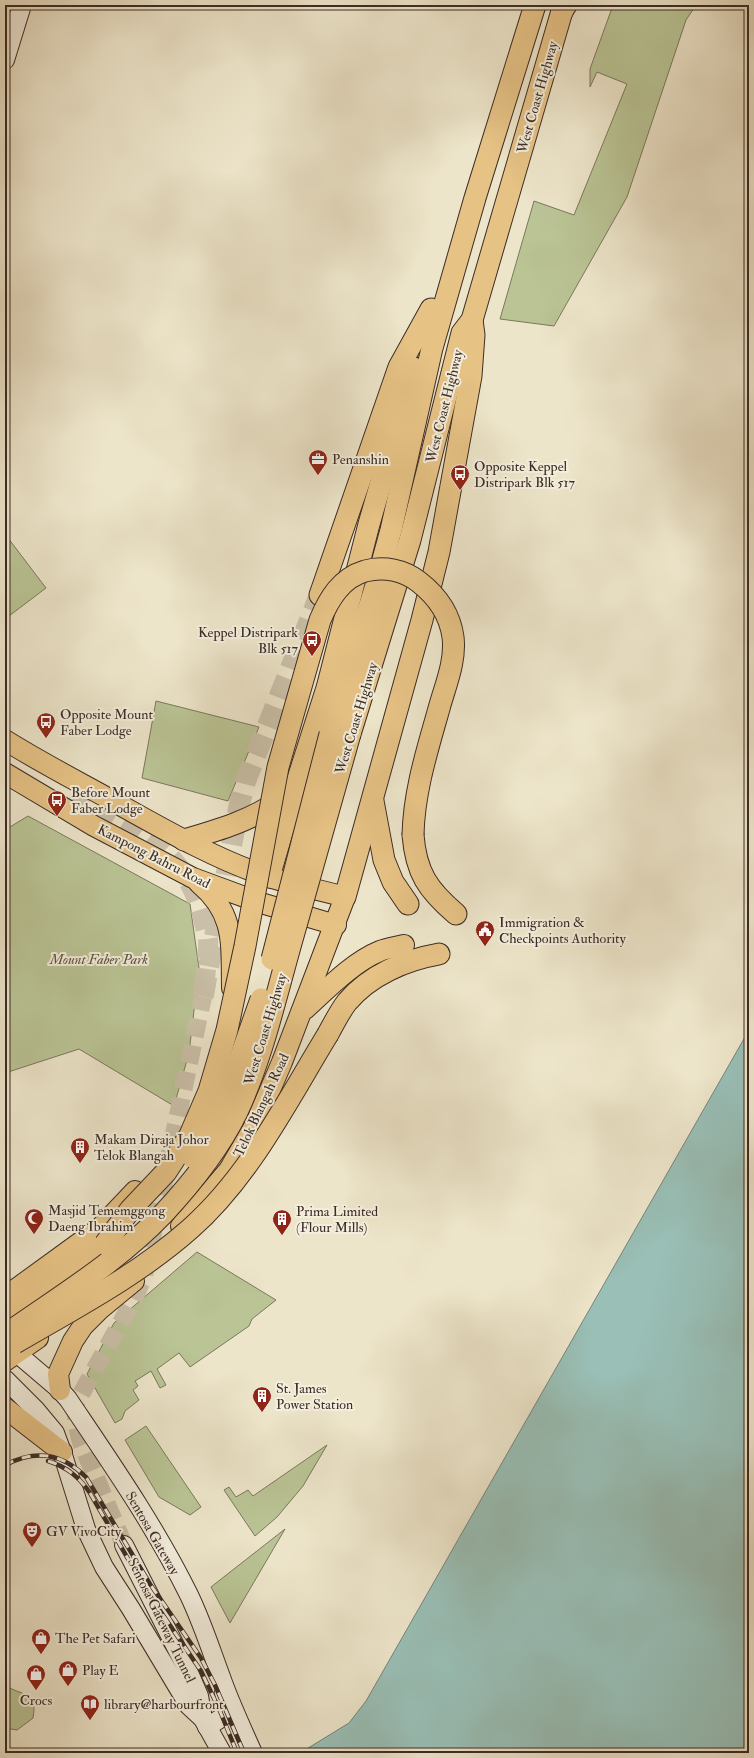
<svg xmlns="http://www.w3.org/2000/svg" width="754" height="1758" viewBox="0 0 754 1758" font-family="'IM FELL Double Pica',serif">
	<style>
		.green { fill: #bac495; stroke: #7b785d }
		.water { fill: #99bfb6; stroke: #74847c }
		.lines { fill: none; stroke-linecap: round; stroke-linejoin: round }
		.secondary-tunnel { stroke: #cac0a9; stroke-width: 18; stroke-dasharray: 18 9; stroke-linecap: butt }
		.primary-tunnel { stroke: #cac0a9; stroke-width: 20; stroke-dasharray: 20 10; stroke-linecap: butt }
		.trunk-tunnel { stroke: #cac0a9; stroke-width: 21; stroke-dasharray: 21 10; stroke-linecap: butt }
		.secondary-casing { stroke: #3c2c25; stroke-width: 20 }
		.primary-casing { stroke: #3c2c25; stroke-width: 22 }
		.trunk-casing { stroke: #3c2c25; stroke-width: 23 }
		.motorway-casing { stroke: #3c2c25; stroke-width: 24 }
		.secondary { stroke: #f3eedd; stroke-width: 18 }
		.primary { stroke: #e6c285; stroke-width: 20 }
		.trunk { stroke: #e6c285; stroke-width: 21 }
		.motorway { stroke: #e6c285; stroke-width: 22 }
		.rail-casing { stroke: #3c2c25; stroke-width: 4.5 }
		.rail { stroke: #f3eedd; stroke-width: 3; stroke-dasharray: 9; stroke-linecap: butt }
		.trunk-bridge-casing { stroke: #3c2c25; stroke-width: 23; stroke-linecap: butt }
		.trunk-bridge { stroke: #e6c285; stroke-width: 21 }
		.labels { text-anchor: middle; stroke-width: 4; stroke-linejoin: round; paint-order: stroke }
		.street-label { font-size: 14px; fill: #3c2c25; stroke: #f3eedd }
		.poi-label { font-size: 14px; fill: #3c2c25; stroke: #f3eedd; text-anchor: start }
		.park-label { font-size: 14px; font-style: italic; fill: #5c5241; stroke: #f3eedd }
	</style>
	<rect width="100%" height="100%" fill="#ede5ca"/>
	<filter id="stains"><feTurbulence type="fractalNoise" baseFrequency=".005" numOctaves="4"/><feColorMatrix values="0 0 0 0 .2 0 0 0 0 .09 0 0 0 0 .02 0 0 0 .5 -.17"/></filter>
	<radialGradient id="worn" r=".72"><stop offset=".6" stop-color="#630" stop-opacity="0"/><stop offset="1" stop-color="#630" stop-opacity=".3"/></radialGradient>
	<g class="green">
		<polygon points="613,5 696,5 686,20 627,197 554,326 500,319 534,201 574,215 627,84 597,72 590,87 590,69"/>
		<polygon points="5,534 46,588 5,619"/>
		<polygon points="156,701 259,727 228,801 142,778"/>
		<polygon points="28,816 190,904 199,968 189,1053 174,1106 79,1049 5,1073 5,830"/>
		<polygon points="197,1252 276,1300 252,1319 249,1326 190,1367 179,1353 157,1369 166,1385 160,1388 151,1371 135,1381 138,1386 133,1390 139,1400 125,1411 122,1419 115,1423 87,1374 114,1323"/>
		<polygon points="146,1426 201,1507 190,1515 159,1497 125,1440"/>
		<polygon points="327,1445 303,1486 277,1517 255,1536 224,1490 229,1487 236,1497 248,1490 253,1496"/>
		<polygon points="285,1529 230,1623 211,1587"/>
		<path d="M5 1685C22 1697 38 1690 33 1718L17 1730 5 1728Z"/>
	</g>
	<polygon class="water" points="749,1030 749,1753 300,1753 349,1723 366,1701"/>
	<g class="lines">
		<path class="secondary-tunnel" d="M124 1545 81 1442C77 1428 75 1417 76 1403L133 1301 144 1276 203 997"/>
		<path class="primary-tunnel" d="M73 790C131 822 186 850 203 918 204 925 207 932 208 939 209 957 204 978 203 997"/>
		<polyline class="trunk-tunnel" points="203,997 239,806 246,780 318,599"/>
		<defs>
			<g id="secondary">
				<polyline points="5,60 22,5"/>
				<path d="M6 1344 60 1390 68 1399C111 1463 155 1526 189 1595 202 1622 211 1650 221 1677 230 1703 242 1728 253 1753"/>
				<polyline points="5,1379 35,1409 55,1433 62,1452 86,1529 104,1567 131,1609 189,1706 203,1719 222,1753"/>
				<polyline points="124,1545 190,1675 199,1696 203,1719"/>
				<path d="M207 1727C226 1715 229 1716 224 1693"/>
			</g>
			<g id="primary">
				<path d="M5 740C40 762 77 781 113 801 163 829 215 859 269 877 294 885 320 890 345 897L282 1062 255 1125 229 1170 181 1226"/>
				<polyline points="5,773 94,826 193,878 261,903 336,925"/>
				<path d="M199 883C236 914 231 944 232 988"/>
				<path d="M305 1009C327 989 353 962 380 951 387 948 396 947 404 945"/>
				<polyline points="5,1297 100,1228 135,1191"/>
				<polyline points="5,1361 38,1338"/>
				<polyline points="60,1390 58,1374 73,1341 83,1326 100,1309 134,1281"/>
				<polyline points="5,1408 62,1452"/>
			</g>
			<g id="trunk">
				<polyline points="320,595 399,367 431,309"/>
				<polyline points="330,734 376,585 391,530 432,348 475,198 535,5"/>
				<polyline points="350,734 410,540 462,333 472,320 562,11 566,5"/>
				<polyline points="373,801 384,860 393,882 408,904"/>
				<path d="M413 835C416 873 428 890 456 914"/>
				<path d="M184 840C219 830 253 820 283 798"/>
				<polyline points="269,877 295,788 327,688 369,524 414,368"/>
				<polyline points="345,897 422,620 439,552 471,376 474,335 472,320"/>
				<path d="M328 1034C334 1023 340 1011 347 1002 370 975 405 960 439 954"/>
				<polyline points="5,1314 105,1244"/>
			</g>
			<polyline id="motorway" points="562,11 563,5"/>
		</defs>
		<use href="#secondary" class="secondary-casing"/>
		<use href="#primary" class="primary-casing"/>
		<use href="#trunk" class="trunk-casing"/>
		<use href="#motorway" class="motorway-casing"/>
		<use href="#secondary" class="secondary"/>
		<use href="#primary" class="primary"/>
		<use href="#trunk" class="trunk"/>
		<use href="#motorway" class="motorway"/>
		<defs>
			<g id="rail">
				<path d="M48 1461C67 1467 79 1477 90 1493L146 1590 201 1671 220 1711 237 1753"/>
				<path d="M5 1465C36 1449 61 1453 86 1477L150 1584 201 1658 215 1685 244 1753"/>
			</g>
		</defs>
		<use href="#rail" class="rail-casing"/>
		<use href="#rail" class="rail"/>
		<defs>
			<g id="trunk-bridge">
				<polyline points="272,959 330,734"/>
				<polyline points="192,1157 227,1095 261,999"/>
				<path d="M105 1244 130 1210 166 1172 190 1135 209 1091 227 1030 245 946 278 767 320 620C329 599 341 578 365 571 384 566 404 570 419 582 437 596 450 615 453 637 456 660 446 684 440 705 428 748 414 790 413 835"/>
				<path d="M5 1335C59 1297 117 1262 163 1214 191 1184 219 1149 237 1112 263 1056 276 995 293 936 312 868 331 801 350 734"/>
				<path d="M15 1343C75 1308 138 1275 190 1229 250 1176 287 1101 328 1034"/>
			</g>
		</defs>
		<use href="#trunk-bridge" class="trunk-bridge-casing"/>
		<use href="#trunk-bridge" class="trunk-bridge"/>
	</g>
	<defs>
		<symbol id="office-pin" viewBox="-11 -11 22 30"><path d="M0 17L-7.5 6A9.5 9.5 0 1 1 7.5 6Z" fill="#8f2418" stroke="#f3eedd"/><path d="M-6-3h4V-5.5h4V-3h4V5H-6ZM-1-4.5V-3h2v-1.5ZM-6 0V1H6V0Z" fill="#fff"/></symbol>
		<symbol id="bus-pin" viewBox="-11 -11 22 30"><path d="M0 17L-7.5 6A9.5 9.5 0 1 1 7.5 6Z" fill="#8f2418" stroke="#f3eedd"/><path d="M-5-6H5V4H4V6H2V4H-2V6H-4V4H-5ZM-3.5-4V0h7V-4ZM-3.5 1.2v1.5H-2V1.2ZM2 1.2v1.5H3.5V1.2Z" fill="#fff"/></symbol>
		<symbol id="civic-pin" viewBox="-11 -11 22 30"><path d="M0 17L-7.5 6A9.5 9.5 0 1 1 7.5 6Z" fill="#8f2418" stroke="#f3eedd"/><path d="M-.6-6.5H3V-4.5H.6V-3L4-1V1h2V6H-6V1h2V-1L-.6-3ZM-1.2 2.5V6h2.4V2.5Z" fill="#fff"/></symbol>
		<symbol id="building-pin" viewBox="-11 -11 22 30"><path d="M0 17L-7.5 6A9.5 9.5 0 1 1 7.5 6Z" fill="#8f2418" stroke="#f3eedd"/><path d="M-4-6H4V6H1V3H-1V6H-4ZM-2.5-4.3h1.7v1.8h-1.7ZM.8-4.3h1.7v1.8H.8ZM-2.5-1h1.7V.8h-1.7ZM.8-1h1.7V.8H.8Z" fill="#fff"/></symbol>
		<symbol id="mosque-pin" viewBox="-11 -11 22 30"><path d="M0 17L-7.5 6A9.5 9.5 0 1 1 7.5 6Z" fill="#8f2418" stroke="#f3eedd"/><path d="M3.5-4.9A6 6 0 1 0 3.5 4.9A5 5 0 1 1 3.5-4.9Z" fill="#fff"/></symbol>
		<symbol id="theatre-pin" viewBox="-11 -11 22 30"><path d="M0 17L-7.5 6A9.5 9.5 0 1 1 7.5 6Z" fill="#8f2418" stroke="#f3eedd"/><path d="M-5-5.5Q0-4 5-5.5V0Q5 5 0 6Q-5 5-5 0ZM-3.3-2.5H-1v1.5H-3.3ZM1-2.5H3.3v1.5H1ZM-2.8 1Q0 5.5 2.8 1Z" fill="#fff"/></symbol>
		<symbol id="shop-pin" viewBox="-11 -11 22 30"><path d="M0 17L-7.5 6A9.5 9.5 0 1 1 7.5 6Z" fill="#8f2418" stroke="#f3eedd"/><path d="M-5-2.5h2.3a2.7 3.5 0 0 1 5.4 0H5L5.5 6h-11ZM-1.5-2.5h3a1.5 2.3 0 0 0-3 0Z" fill="#fff"/></symbol>
		<symbol id="library-pin" viewBox="-11 -11 22 30"><path d="M0 17L-7.5 6A9.5 9.5 0 1 1 7.5 6Z" fill="#8f2418" stroke="#f3eedd"/><path d="M-6-4Q-3-5.5-.7-3.5V5Q-3 3-6 4ZM6-4Q3-5.5 .7-3.5V5Q3 3 6 4Z" fill="#fff"/></symbol>
	</defs>
	<g fill-rule="evenodd">
		<use href="#office-pin" x="307" y="448" width="22" height="30"/>
		<use href="#bus-pin" x="449" y="463" width="22" height="30"/>
		<use href="#bus-pin" x="301" y="629" width="22" height="30"/>
		<use href="#bus-pin" x="35" y="711" width="22" height="30"/>
		<use href="#bus-pin" x="46" y="789" width="22" height="30"/>
		<use href="#civic-pin" x="474" y="919" width="22" height="30"/>
		<use href="#building-pin" x="69" y="1136" width="22" height="30"/>
		<use href="#mosque-pin" x="23" y="1207" width="22" height="30"/>
		<use href="#building-pin" x="271" y="1208" width="22" height="30"/>
		<use href="#building-pin" x="251" y="1385" width="22" height="30"/>
		<use href="#theatre-pin" x="21" y="1520" width="22" height="30"/>
		<use href="#shop-pin" x="30" y="1627" width="22" height="30"/>
		<use href="#shop-pin" x="57" y="1659" width="22" height="30"/>
		<use href="#shop-pin" x="25" y="1663" width="22" height="30"/>
		<use href="#library-pin" x="79" y="1693" width="22" height="30"/>
	</g>
	<g class="labels">
		<g class="street-label">
			<text transform="translate(537 97) rotate(-74)" y="5">West Coast Highway</text>
			<text transform="translate(444 406) rotate(-76)" y="5">West Coast Highway</text>
			<text transform="translate(356 718) rotate(-73)" y="5">West Coast Highway</text>
			<text transform="translate(154 856) rotate(27)" y="5">Kampong Bahru Road</text>
			<text transform="translate(265 1029) rotate(-73)" y="5">West Coast Highway</text>
			<text transform="translate(261 1105) rotate(-65)" y="5">Telok Blangah Road</text>
			<text transform="translate(153 1533) rotate(60)" y="5">Sentosa Gateway</text>
			<text transform="translate(162 1620) rotate(64)" y="5">Sentosa Gateway Tunnel</text>
		</g>
		<g class="poi-label">
			<text x="332" y="464">Penanshin</text>
			<text x="474" y="471">Opposite Keppel<tspan x="474" dy="16">Distripark Blk 517</tspan></text>
			<text x="298" y="637" text-anchor="end">Keppel Distripark<tspan x="298" dy="16">Blk 517</tspan></text>
			<text x="60" y="719">Opposite Mount<tspan x="60" dy="16">Faber Lodge</tspan></text>
			<text x="71" y="797">Before Mount<tspan x="71" dy="16">Faber Lodge</tspan></text>
			<text x="499" y="927">Immigration &amp;<tspan x="499" dy="16">Checkpoints Authority</tspan></text>
			<text x="94" y="1144">Makam Diraja Johor<tspan x="94" dy="16">Telok Blangah</tspan></text>
			<text x="48" y="1215">Masjid Tememggong<tspan x="48" dy="16">Daeng Ibrahim</tspan></text>
			<text x="296" y="1216">Prima Limited<tspan x="296" dy="16">(Flour Mills)</tspan></text>
			<text x="276" y="1393">St. James<tspan x="276" dy="16">Power Station</tspan></text>
			<text x="46" y="1536">GV VivoCity</text>
			<text x="55" y="1643">The Pet Safari</text>
			<text x="82" y="1675">Play E</text>
			<text x="36" y="1705" text-anchor="middle">Crocs</text>
			<text x="104" y="1709">library@harbourfront</text>
		</g>
		<g class="park-label">
			<text x="99" y="964">Mount Faber Park</text>
		</g>
	</g>
	<rect width="754" height="1758" fill="none" stroke="#ede5ca" stroke-width="20"/>
	<rect x="6" y="6" width="742" height="1746" fill="none" stroke="#3c2c25" stroke-width="2"/>
	<rect x="10" y="10" width="734" height="1738" fill="none" stroke="#3c2c25"/>
	<rect width="100%" height="100%" filter="url(#stains)"/>
	<rect width="100%" height="100%" fill="url(#worn)"/>
</svg>
